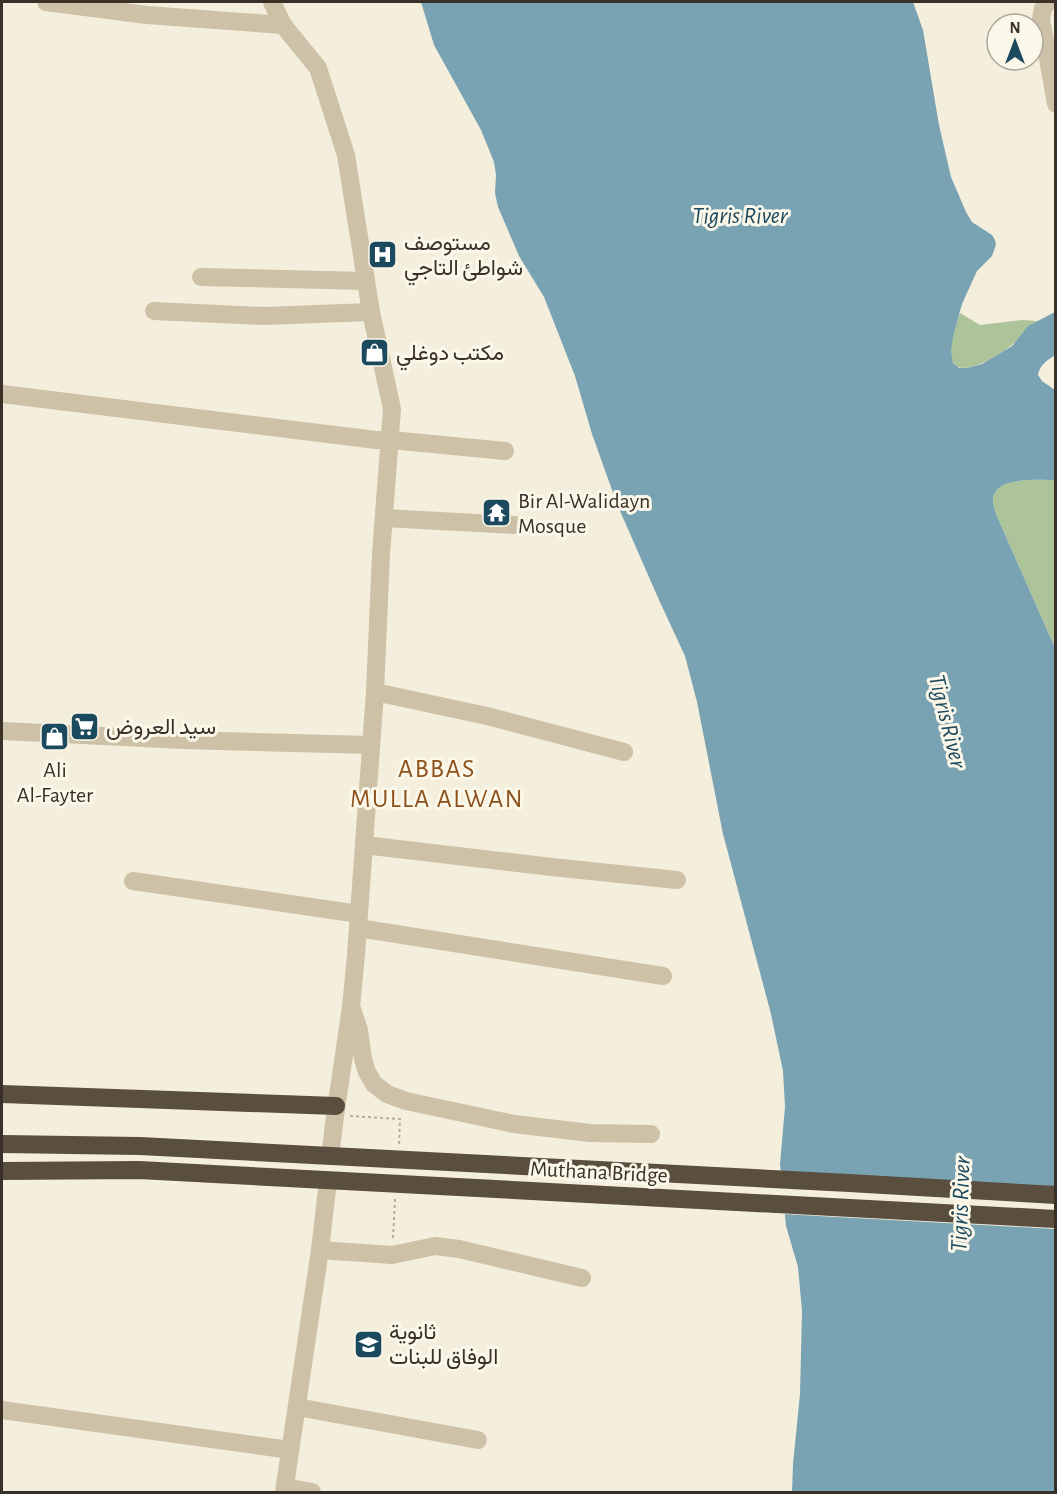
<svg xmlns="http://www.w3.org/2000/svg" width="1057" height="1494" viewBox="0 0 1057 1494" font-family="'Alegreya Sans',Vazirmatn,sans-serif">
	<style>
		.green { fill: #adc49b }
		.water { fill: #79a3b3 }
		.pier { fill: #f4eedc }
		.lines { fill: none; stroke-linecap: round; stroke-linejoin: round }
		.path { stroke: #b9ab91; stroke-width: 2; stroke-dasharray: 3 3; stroke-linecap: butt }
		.minor { stroke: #cdc1a7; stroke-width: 18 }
		.highway { stroke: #5a4e3f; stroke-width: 18 }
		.labels { text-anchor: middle; stroke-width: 6; stroke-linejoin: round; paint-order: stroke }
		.poi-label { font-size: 22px; fill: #393128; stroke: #fbf7e9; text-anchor: start }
		.street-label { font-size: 22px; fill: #393128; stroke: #fbf7e9 }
		.water-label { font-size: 24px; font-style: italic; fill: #1b495d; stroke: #fbf7e9 }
		.quarter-label { font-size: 26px; letter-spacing: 1.5px; fill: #8d511c; stroke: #fbf7e9 }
	</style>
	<rect width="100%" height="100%" fill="#f4eedc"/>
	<g class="green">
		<path d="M960 313 980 325 1022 320 1037 321C1023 329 1021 339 1009 347 996 357 949 387 951 350 951 338 956 325 960 313Z"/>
		<path d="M1055 480V648L996 514C995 510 993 504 993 500 994 476 1040 480 1055 480Z"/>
	</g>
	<path class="water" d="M421 2H913L923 30 939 125 951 177 966 212 972 222 992 235 995 240 996 245 992 256 977 271 962 304 953 337 951 351 953 363 959 368H967L982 364 1012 346 1028 326 1055 312V355C1047 361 1040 364 1038 375L1042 381 1055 390V480C1040 480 994 476 993 500 993 504 995 510 996 514L1055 648V1492H792L793 1464 800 1394 802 1311 798 1267 786 1226 780 1164 785 1107 783 1071 771 1014 723 834 697 702 685 656 659 600 617 504 592 434 575 376 544 297 519 256 498 207 495 193 496 175 494 162 481 130 434 45Z"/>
	<polygon class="pier" points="777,1172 1055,1189 1055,1229 782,1214"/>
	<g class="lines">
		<g class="path">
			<polyline points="350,1116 400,1119 399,1145"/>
			<polyline points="393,1238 395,1199"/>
		</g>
		<g class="minor">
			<polyline points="46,2 147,15 283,25"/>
			<polyline points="272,2 283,25 318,68 346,155 371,312 392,409 381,554 375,692 356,955 351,1007 335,1116 331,1149"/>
			<polyline points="1048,2 1043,8 1041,19 1056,104"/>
			<polyline points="201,277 366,281"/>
			<polyline points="154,311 264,316 371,312"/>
			<polyline points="2,394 376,440 391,440 505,451"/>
			<polyline points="384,518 515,525"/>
			<polyline points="375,692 487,716 624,752"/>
			<polyline points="2,731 183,740 371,745"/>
			<polyline points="364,845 552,867 677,880"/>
			<polyline points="133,881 359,914"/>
			<polyline points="358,928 663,976"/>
			<polyline points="352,1009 359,1030 363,1059 367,1072 374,1084 387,1094 406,1101 514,1124 590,1133 651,1134"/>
			<polyline points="320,1250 392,1255 435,1246 459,1249 582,1278"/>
			<polyline points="297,1407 478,1440"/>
			<polyline points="2,1410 290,1450"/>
			<polyline points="285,1487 312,1492"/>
			<polyline points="284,1492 320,1250 327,1189"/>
		</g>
		<g class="highway">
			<polyline points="2,1094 336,1106"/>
			<polyline points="2,1144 140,1146 849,1183 1056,1195"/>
			<polyline points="2,1171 139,1170 1056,1219"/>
		</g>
	</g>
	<defs>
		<symbol id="hospital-square" viewBox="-11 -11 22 22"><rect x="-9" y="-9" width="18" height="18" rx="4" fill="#1b495d" stroke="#fbf7e9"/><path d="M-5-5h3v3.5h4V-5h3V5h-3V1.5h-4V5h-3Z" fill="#fff"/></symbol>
		<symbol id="shop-square" viewBox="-11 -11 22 22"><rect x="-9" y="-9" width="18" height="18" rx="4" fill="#1b495d" stroke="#fbf7e9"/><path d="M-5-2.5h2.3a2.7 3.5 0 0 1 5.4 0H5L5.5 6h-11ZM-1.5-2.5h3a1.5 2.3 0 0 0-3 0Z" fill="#fff"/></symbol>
		<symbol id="temple-square" viewBox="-11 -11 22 22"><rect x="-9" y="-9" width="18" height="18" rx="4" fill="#1b495d" stroke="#fbf7e9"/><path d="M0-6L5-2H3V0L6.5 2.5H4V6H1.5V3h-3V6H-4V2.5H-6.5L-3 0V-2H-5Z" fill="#fff"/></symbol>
		<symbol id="supermarket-square" viewBox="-11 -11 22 22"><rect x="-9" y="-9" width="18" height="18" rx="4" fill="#1b495d" stroke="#fbf7e9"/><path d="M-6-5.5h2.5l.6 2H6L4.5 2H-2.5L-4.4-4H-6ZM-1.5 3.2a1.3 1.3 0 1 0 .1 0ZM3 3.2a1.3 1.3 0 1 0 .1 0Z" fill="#fff"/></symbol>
		<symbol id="school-square" viewBox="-11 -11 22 22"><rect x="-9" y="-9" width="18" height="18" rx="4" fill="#1b495d" stroke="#fbf7e9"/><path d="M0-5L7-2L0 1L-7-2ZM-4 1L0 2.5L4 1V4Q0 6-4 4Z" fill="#fff"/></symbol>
	</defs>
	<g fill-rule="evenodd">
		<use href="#hospital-square" x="366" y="238" width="33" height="33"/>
		<use href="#shop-square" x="358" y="336" width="33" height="33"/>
		<use href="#temple-square" x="480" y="496" width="33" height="33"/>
		<use href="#supermarket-square" x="68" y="710" width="33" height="33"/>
		<use href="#shop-square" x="38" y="720" width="33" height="33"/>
		<use href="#school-square" x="352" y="1328" width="33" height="33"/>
	</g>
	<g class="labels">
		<g class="poi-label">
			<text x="404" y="250">مستوصف<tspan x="404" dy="25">شواطئ التاجي</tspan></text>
			<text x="396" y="360">مكتب دوغلي</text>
			<text x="518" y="508">Bir Al-Walidayn<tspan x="518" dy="25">Mosque</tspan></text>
			<text x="106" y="734">سيد العروض</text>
			<text x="55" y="777" text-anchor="middle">Ali<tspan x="55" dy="25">Al-Fayter</tspan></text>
			<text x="389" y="1339">ثانوية<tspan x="389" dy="25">الوفاق للبنات</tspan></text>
		</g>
		<g class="street-label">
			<text transform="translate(599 1171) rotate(3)" y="8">Muthana Bridge</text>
		</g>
		<g class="water-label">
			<text x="740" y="223">Tigris River</text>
			<text transform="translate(948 721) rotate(76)" y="8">Tigris River</text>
			<text transform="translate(960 1204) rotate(-88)" y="8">Tigris River</text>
		</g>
		<g class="quarter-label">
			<text x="437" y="777">ABBAS<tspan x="437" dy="30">MULLA ALWAN</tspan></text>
		</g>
	</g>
	<rect width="1057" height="1494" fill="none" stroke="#393128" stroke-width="6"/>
	<g transform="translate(1015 42)"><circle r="28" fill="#fbf7e9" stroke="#ada89c" stroke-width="1.5"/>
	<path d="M0-4.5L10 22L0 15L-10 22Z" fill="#1b495d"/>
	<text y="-9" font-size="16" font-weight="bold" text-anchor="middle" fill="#393128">N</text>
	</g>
</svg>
